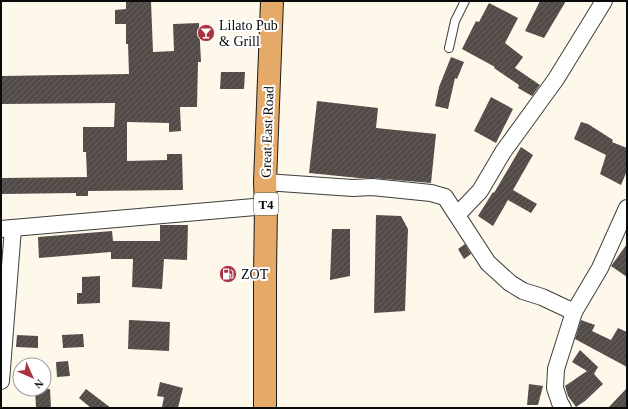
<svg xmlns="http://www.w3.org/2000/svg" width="628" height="409" viewBox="0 0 628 409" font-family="Georgia,serif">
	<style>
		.building { fill: url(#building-hatch) }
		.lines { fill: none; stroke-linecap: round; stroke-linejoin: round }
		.service-casing { stroke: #3d3d3d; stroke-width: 10 }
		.minor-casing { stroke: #3d3d3d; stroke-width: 18 }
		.trunk-casing { stroke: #1b1b1b; stroke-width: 24 }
		.service { stroke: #fff; stroke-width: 8 }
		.minor { stroke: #fff; stroke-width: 16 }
		.trunk { stroke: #e6aa68; stroke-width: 22 }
		.labels { text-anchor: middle; stroke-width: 4; stroke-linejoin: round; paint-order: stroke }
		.shield { fill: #fff; stroke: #545454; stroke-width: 1 }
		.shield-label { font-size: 13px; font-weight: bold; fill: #0a0a0a }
		.poi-label { font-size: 14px; fill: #0a0a0a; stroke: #fff; text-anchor: start }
		.street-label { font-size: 14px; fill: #0a0a0a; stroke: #fff }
	</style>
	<defs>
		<pattern id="building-hatch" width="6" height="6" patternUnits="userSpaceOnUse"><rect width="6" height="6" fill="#524b48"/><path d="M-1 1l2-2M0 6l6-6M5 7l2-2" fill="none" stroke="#66605e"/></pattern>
	</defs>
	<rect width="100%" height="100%" fill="#fdf8ea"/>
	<g class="building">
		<polygon points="126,1 151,1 153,52 174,51 173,24 199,23 201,62 198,62 197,107 180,107 181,131 169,132 169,123 127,122 127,161 167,160 167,154 182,154 183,190 88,191 88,196 76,196 76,193 1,194 1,178 87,177 86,152 83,152 83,127 114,127 115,103 1,104 1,76 129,74 128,44 126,44 126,24 115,24 115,10 126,9"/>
		<polygon points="540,1 566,1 544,38 525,31"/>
		<polygon points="489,3 518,18 505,43 523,57 515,68 540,85 532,96 518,88 519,85 494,68 495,67 462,49 476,21 479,22"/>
		<polygon points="451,57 464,62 457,79 455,78 448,109 435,106 439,87"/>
		<polygon points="221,72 245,72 244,89 220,89"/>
		<polygon points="491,97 513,109 496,143 474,131"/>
		<polygon points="317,101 378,108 376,128 436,134 431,183 373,178 359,178 309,173"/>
		<polygon points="581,122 588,124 613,140 612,142 627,148 627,171 621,185 600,174 606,155 574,139"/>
		<polygon points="521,147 533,155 513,190 537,204 531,213 508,200 493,226 478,216 493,192 494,193"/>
		<polygon points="376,215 401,216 408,229 405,311 374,313"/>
		<polygon points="160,225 188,225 187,260 164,259 162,289 132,287 133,259 111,259 111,252 39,258 38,237 112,231 113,241 160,241"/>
		<polygon points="332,229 350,229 350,276 330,280"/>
		<polygon points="465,244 471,254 464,259 458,249"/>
		<polygon points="627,244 627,277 611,266"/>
		<polygon points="100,276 100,303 77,304 77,293 82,293 82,277"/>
		<polygon points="129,320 170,322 169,351 128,349"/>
		<polygon points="581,320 595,325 592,331 611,340 618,328 627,332 627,367 575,339"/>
		<polygon points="83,334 84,347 63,348 62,335"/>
		<polygon points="17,335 38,336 38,348 16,347"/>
		<polygon points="580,350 598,367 594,374 603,384 585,401 576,407 568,396 565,386 587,371 572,362"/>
		<polygon points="68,361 70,376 57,377 56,362"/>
		<polygon points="160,382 183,388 178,408 168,408 162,407 164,397 157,396"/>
		<polygon points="529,384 543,386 538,405 527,405"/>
		<polygon points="627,388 627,408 608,408"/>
		<polygon points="35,389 50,389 51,408 36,408"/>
		<polygon points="86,389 111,408 91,408 79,398"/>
	</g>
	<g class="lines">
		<defs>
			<polyline id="service" points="449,48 455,21 465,1"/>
			<g id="minor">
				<polyline points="265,182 353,188 372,187 431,193 445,197 488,263 510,283 523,291 542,297 574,312"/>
				<polyline points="457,215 480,191 503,152 556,79 604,1"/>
				<polyline points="1,229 266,206"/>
				<polyline points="1,381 13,228"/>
				<polyline points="563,408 560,403 555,388 556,369 574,312 600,268 627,208"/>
			</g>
			<polyline id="trunk" points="265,408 265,275 266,206 265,182 272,1"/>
		</defs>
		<use href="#service" class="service-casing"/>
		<use href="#minor" class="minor-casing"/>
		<use href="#trunk" class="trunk-casing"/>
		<use href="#service" class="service"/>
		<use href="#minor" class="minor"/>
		<use href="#trunk" class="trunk"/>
	</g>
	<defs>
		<symbol id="bar-disc" viewBox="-11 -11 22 22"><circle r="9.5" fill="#aa3341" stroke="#fff"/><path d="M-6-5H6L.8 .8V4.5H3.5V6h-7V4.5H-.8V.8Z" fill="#fff"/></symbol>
		<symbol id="fuel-disc" viewBox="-11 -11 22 22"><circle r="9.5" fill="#aa3341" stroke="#fff"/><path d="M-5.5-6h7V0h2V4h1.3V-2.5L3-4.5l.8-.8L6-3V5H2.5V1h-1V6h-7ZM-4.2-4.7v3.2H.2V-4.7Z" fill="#fff"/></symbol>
	</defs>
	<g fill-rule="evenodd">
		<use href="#bar-disc" x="196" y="23" width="20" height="20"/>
		<use href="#fuel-disc" x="218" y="264" width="20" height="20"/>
	</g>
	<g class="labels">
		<rect class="shield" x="254" y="193" width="24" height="22" rx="3"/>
		<g class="shield-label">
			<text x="266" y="209">T4</text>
		</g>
		<g class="poi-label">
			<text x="219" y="30">Lilato Pub<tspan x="219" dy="16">&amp; Grill</tspan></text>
			<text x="241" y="279">ZOT</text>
		</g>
		<g class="street-label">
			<text transform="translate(267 132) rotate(-88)" y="5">Great East Road</text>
		</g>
	</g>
	<rect width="628" height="409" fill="none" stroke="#0a0a0a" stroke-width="4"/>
	<g transform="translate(32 377) rotate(135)"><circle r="19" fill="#ffffff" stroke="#9d9d9d"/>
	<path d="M0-3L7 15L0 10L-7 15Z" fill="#aa3341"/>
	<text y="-6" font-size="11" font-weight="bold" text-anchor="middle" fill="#0a0a0a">N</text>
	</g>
</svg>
